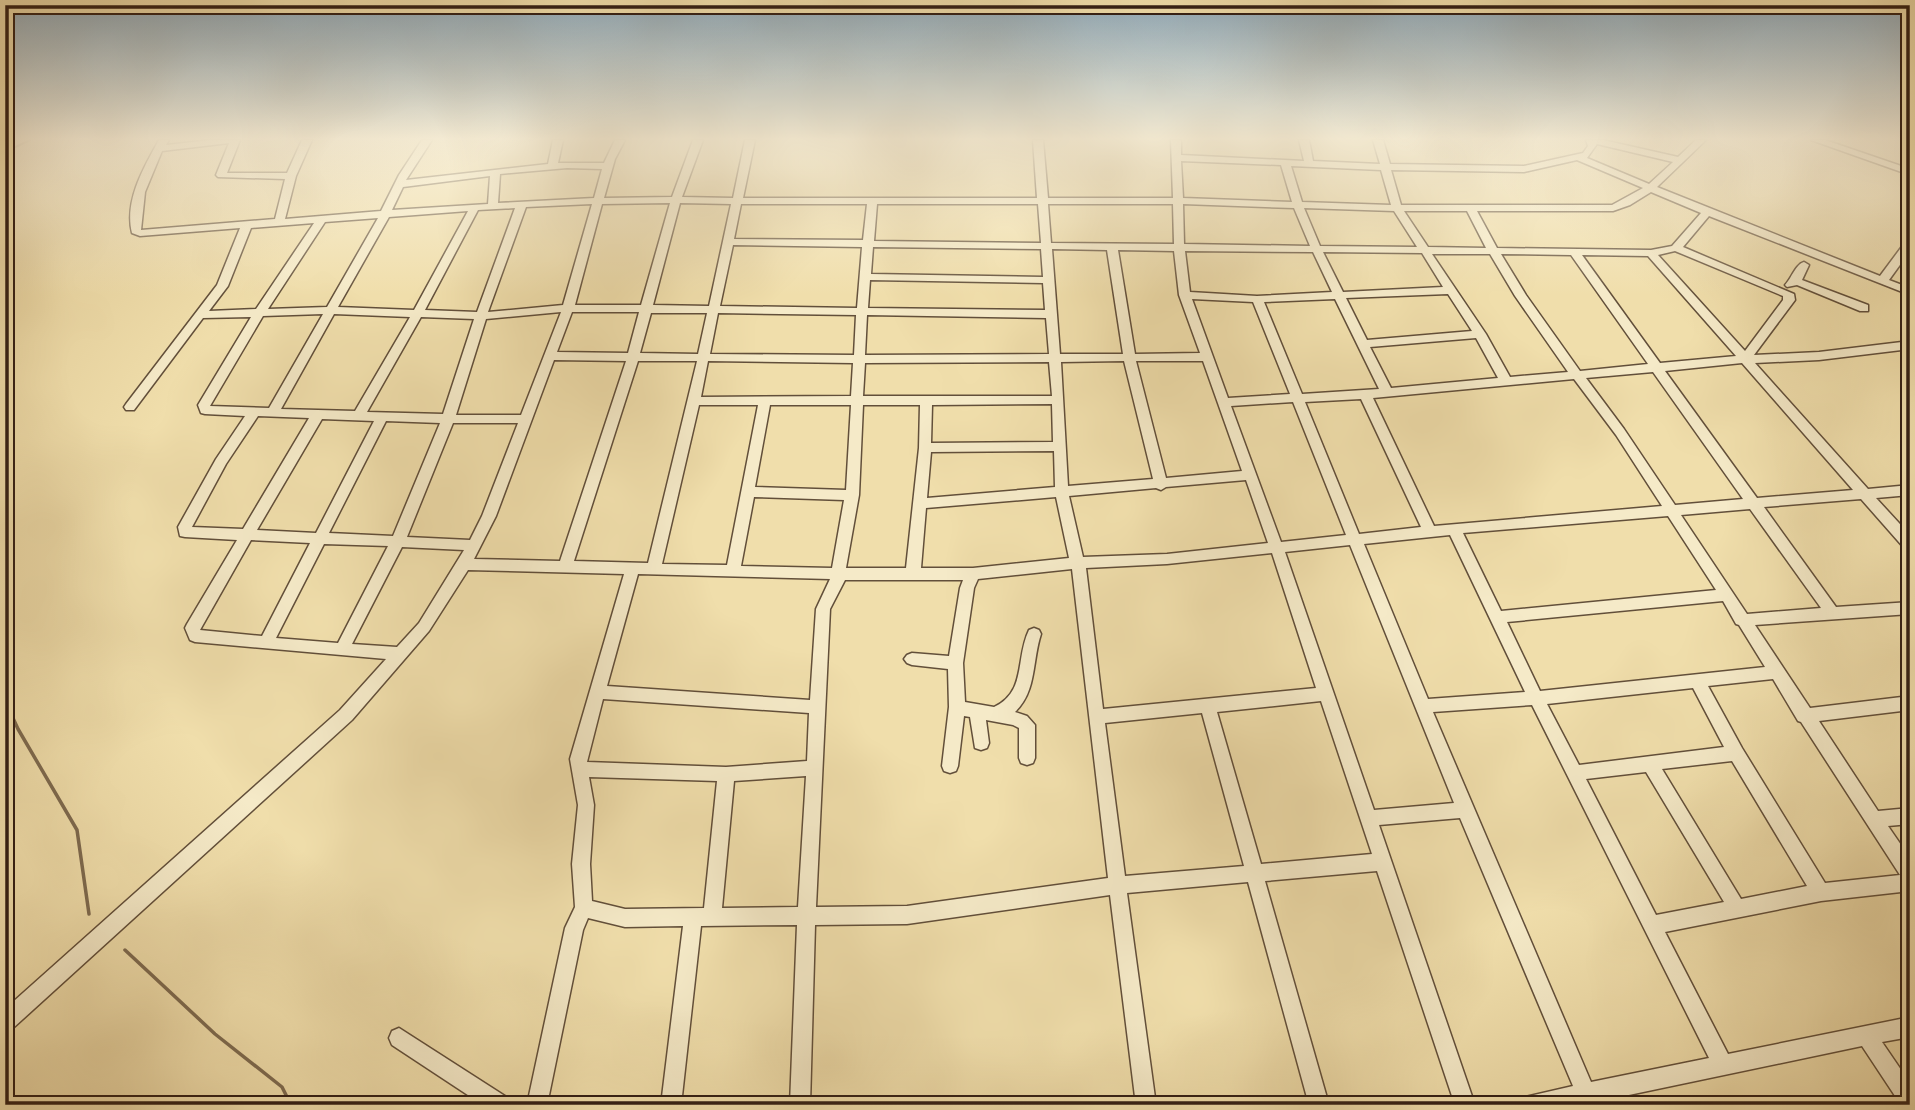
<svg xmlns="http://www.w3.org/2000/svg" width="1915" height="1110" viewBox="0 0 1915 1110" font-family="'IM FELL DW Pica',serif">
	<style>
		.lines { fill: none; stroke-linecap: round; stroke-linejoin: round }
		.stream-far2 { stroke: #7e6b50; stroke-width: 2 }
		.stream-far1 { stroke: #7e6b50; stroke-width: 2.5 }
		.stream { stroke: #7e6b50; stroke-width: 3.5 }
		.minor-casing { stroke: #624f3a; stroke-width: 3 }
		.minor { fill: #f5eac8; fill-rule: evenodd }
	</style>
	<rect width="100%" height="100%" fill="#f0deab"/>
	<filter id="stains"><feTurbulence type="fractalNoise" baseFrequency=".00286" numOctaves="4"/><feColorMatrix values="0 0 0 0 .2 0 0 0 0 .09 0 0 0 0 .02 0 0 0 .5 -.17"/></filter>
	<radialGradient id="worn" r=".72"><stop offset=".6" stop-color="#630" stop-opacity="0"/><stop offset="1" stop-color="#630" stop-opacity=".3"/></radialGradient>
	<g class="lines">
		<g class="stream-far2">
			<polyline points="5,152 30,140"/>
			<polyline points="5,162 9,162 10,169 5,172"/>
		</g>
		<polyline class="stream-far1" points="5,700 7,704"/>
		<g class="stream">
			<polyline points="6,703 18,729 77,830 89,914"/>
			<polyline points="125,950 215,1034 282,1087 291,1105"/>
		</g>
		<defs>
			<g id="minor">
				<path d="M159 140H169L166 145 210 140H240L227 173H287L302 140H312L296 176 285 219 381 211 399 175 422 140H432L406 180 548 164 553 140H563L558 163H604L615 140H625L615 159 604 198 672 197 693 140H703L682 197 733 198 745 140H755L743 198H1037L1033 140H1043L1048 198H1173L1171 140H1181V155L1304 161 1299 140H1309L1313 161 1380 164 1373 140H1383L1390 164 1524 166 1583 153 1588 146 1586 140H1603L1678 157 1696 140H1706L1657 187 1880 276 1906 241 1910 240V251L1889 280 1910 288V295L1709 216 1683 247 1794 294 1795 300 1754 355 1819 352 1910 341V349L1819 360 1755 363 1868 489 1910 485V495L1876 498 1910 535V550L1905 549 1861 499 1764 507 1836 607 1910 602V614L1755 625 1810 708 1910 696V710L1819 721 1878 811 1910 808V824L1888 826 1910 858V891L1821 901 1665 932 1728 1054 1910 1017V1037L1882 1042 1910 1083V1105H1901L1862 1046 1586 1104 1518 1105 1521 1098 1573 1086 1460 818 1379 825 1475 1105H1455L1377 871 1265 881 1329 1105H1309L1248 882 1127 893 1156 1105H1136L1110 895 907 924 815 925 810 1105H790L797 925 701 926 681 1105H661L683 926 625 927 588 918 583 930 547 1105H527L565 928 575 907 572 864 578 805 570 759 624 574 468 570 429 631 352 720 12 1029 5 1031V1009L340 710 386 659 195 642 190 640 185 628 187 624 237 540 185 537 180 536 178 527 216 459 245 416 205 414 201 413 198 405 251 317 203 318 134 410H126L124 407 126 404 217 285 240 228 140 236 132 233C124 201 144 167 159 140ZM229 143 216 175 218 177 285 179 275 219 141 230 145 192 162 151ZM1597 144 1673 162 1649 184 1587 158ZM1577 160 1643 188 1612 205H1401L1391 170 1524 172ZM1181 161 1281 165 1292 202 1183 198ZM1291 166 1381 170 1391 205 1302 202ZM567 168 602 169 594 198 498 203 500 174ZM490 176 488 204 392 210 403 187ZM1651 192 1701 213 1672 246 1651 250 1497 248 1477 211H1613L1630 205ZM670 203 641 305H575L602 204ZM680 203 731 204 709 306 653 305ZM592 204 563 305 488 312 526 207ZM741 204H867L863 240 734 239ZM877 204H1038L1041 243 874 241ZM1048 204H1173L1174 244 1051 243ZM1183 204 1294 208 1310 246 1184 244ZM515 208 477 312 425 310 478 210ZM1304 208 1394 211 1417 247 1320 246ZM468 211 414 310 338 307 389 217ZM1404 211H1467L1486 248 1428 247ZM378 218 327 307 268 309 325 222ZM314 223 256 309 209 311 228 286 251 228ZM733 245 862 247 857 308 720 306ZM873 247 1041 249 1043 277 871 274ZM1052 249 1107 250 1123 354H1060ZM1118 250 1174 251 1179 295 1200 353 1135 354ZM1185 251 1313 252 1332 292 1257 296 1190 292ZM1675 251 1783 296V300L1745 351 1658 255ZM1323 252 1422 253 1443 287 1343 292ZM1432 254H1490L1515 296 1568 372 1510 377 1486 334ZM1501 254 1571 255 1648 364 1580 371 1526 295ZM1582 255 1648 256 1736 356 1660 363ZM870 280 1043 283 1045 310 868 308ZM1448 294 1472 331 1367 340 1346 298ZM1192 299 1253 302 1290 394 1228 398ZM1335 299 1379 389 1302 394 1264 302ZM561 312 521 415H456L486 319ZM572 312H639L628 353 557 352ZM651 313H707L698 354 640 353ZM718 313 856 315 854 355 710 354ZM323 314 269 408 210 406 263 316ZM334 314 410 317 355 411 281 409ZM867 315 1046 318 1049 354 865 355ZM421 317 474 319 443 414 367 412ZM1476 338 1498 378 1391 388 1370 347ZM554 360 626 361 560 561 474 559 496 516ZM638 361H697L648 563 574 561ZM708 361 853 363 851 396 701 397ZM1124 361 1153 479 1068 486 1061 362ZM1136 361H1203L1242 471 1166 478ZM1049 362 1052 396H863L865 363ZM1742 363 1853 490 1757 498 1665 371ZM1653 372 1743 499 1675 505 1624 429 1586 378ZM1574 379 1616 435 1662 506 1434 526 1373 398ZM1361 399 1421 527 1359 534 1305 402ZM1293 402 1346 535 1281 542 1231 406ZM1052 404 1053 442 931 443 932 405ZM699 405H758L727 565 662 564ZM770 405H851L846 490 755 487ZM863 405H920L919 448 906 568H846L859 495ZM258 416 309 418 243 529 192 527 226 464ZM322 419 374 421 316 533 257 530ZM386 421 440 423 393 536 329 533ZM453 423H518L482 516 470 540 407 537ZM1054 451 1055 487 927 498 931 452ZM1246 480 1268 543 1167 554 1083 557 1069 496 1156 488 1161 490 1166 487ZM754 497 844 500 832 568 741 566ZM1056 497 1069 558 973 568H921L926 508ZM1750 509 1821 608 1747 614 1681 515ZM1668 516 1716 590 1501 611 1463 533ZM1450 535 1525 692 1428 699 1364 544ZM251 540 310 543 262 636 200 630ZM324 544 388 546 338 643 276 638ZM1350 545 1454 803 1374 810 1285 552ZM402 547 464 550 419 623 397 647 352 644ZM1272 553 1316 688 1103 709 1086 568 1167 564ZM1072 569 1108 878 907 906 816 907 830 609 845 580H963L960 588 949 656 912 653 907 655 904 659 907 663 912 665 948 669 949 707 942 766 944 771 950 773 956 771 958 766 964 716 970 717 975 748 981 750 987 748 989 743 986 720 1013 725 1019 728V758L1021 763 1027 765 1033 763 1035 758V725L1027 716 1015 712C1037 691 1032 661 1041 634L1039 630 1034 628 1029 630C1015 659 1027 691 994 707L965 702 963 663 974 588 978 579ZM638 574 830 579 816 609 810 700 607 686ZM1723 601 1736 624 1739 625 1765 667 1540 691 1507 622ZM1773 679 1798 721 1801 722 1900 875 1825 883 1742 748 1708 686ZM1693 688 1724 747 1579 765 1547 704ZM603 699 809 713 807 761 726 767 587 762ZM1321 701 1372 854 1261 864 1217 712ZM1532 705 1709 1058 1591 1082 1433 712ZM1202 713 1244 866 1125 876 1105 723ZM1732 761 1807 886 1741 899 1662 769ZM1646 772 1724 902 1656 915 1586 779ZM806 776 798 907 722 908 734 781ZM589 777 717 781 704 908 625 909 592 901 590 864 594 805Z"/>
				<polygon points="1811,140 1825,140 1910,169 1910,175"/>
				<path d="M1804 262 1809 265 1802 280 1868 305V311H1860L1797 285 1787 287 1785 285C1791 279 1796 264 1804 262Z"/>
				<polygon points="399,1028 508,1098 511,1105 483,1105 392,1045 389,1038 392,1031"/>
			</g>
		</defs>
		<use href="#minor" class="minor-casing"/>
		<use href="#minor" class="minor"/>
	</g>
	<linearGradient id="sky" x2="0" y2="1"><stop stop-color="#91abbb"/><stop offset="0.47" stop-color="#f8f0d9"/><stop offset="1" stop-color="#f8f0d9" stop-opacity="0"/></linearGradient>
	<rect width="1915" height="295" fill="url(#sky)"/>
	<rect width="1915" height="1110" fill="none" stroke="#f0deab" stroke-width="28"/>
	<rect x="7" y="7" width="1901" height="1096" fill="none" stroke="#331f15" stroke-width="3.5"/>
	<rect x="14" y="14" width="1887" height="1082" fill="none" stroke="#331f15" stroke-width="2"/>
	<rect width="100%" height="100%" filter="url(#stains)"/>
	<rect width="100%" height="100%" fill="url(#worn)"/>
</svg>
